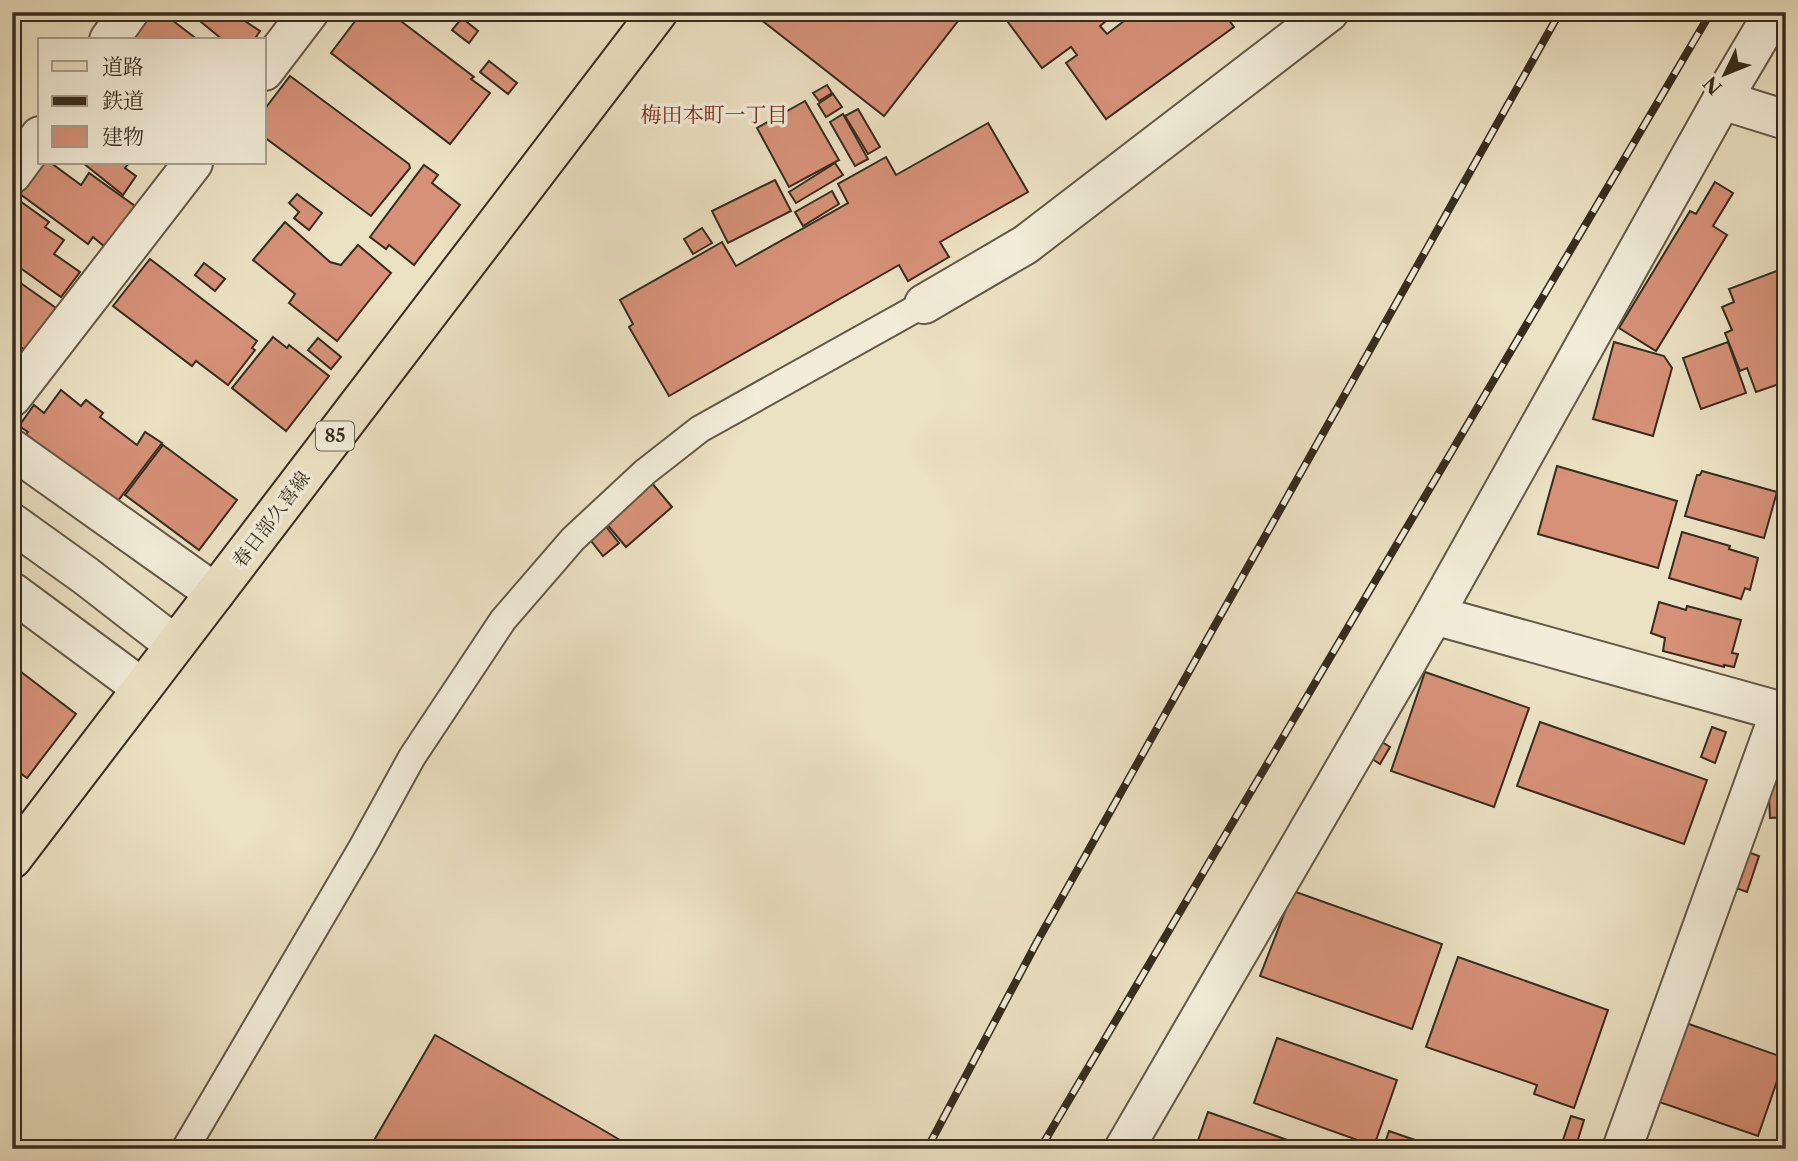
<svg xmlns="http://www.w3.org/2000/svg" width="1798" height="1161" viewBox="0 0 1798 1161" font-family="'Libre Caslon Text','Noto Serif JP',serif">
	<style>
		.building { fill: #d69178; stroke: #372c1d; stroke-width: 2 }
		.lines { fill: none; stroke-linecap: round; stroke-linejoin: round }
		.service-casing { stroke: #645946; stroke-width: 30 }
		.minor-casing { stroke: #645946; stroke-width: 42 }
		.tertiary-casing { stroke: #645946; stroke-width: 42 }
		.primary-casing { stroke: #372c1d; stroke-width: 42 }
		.service { stroke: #f2ecd8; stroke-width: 26 }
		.minor { stroke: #f2ecd8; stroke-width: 38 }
		.tertiary { stroke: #f2ecd8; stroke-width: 38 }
		.primary { stroke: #ebe1c3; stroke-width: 38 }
		.rail-casing { stroke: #372c1d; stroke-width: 8 }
		.rail { stroke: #f2ecd8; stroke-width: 5; stroke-dasharray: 16; stroke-linecap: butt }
		.labels { text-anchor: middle; stroke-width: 7; stroke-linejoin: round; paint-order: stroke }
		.shield { fill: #f2ecd8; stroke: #6f6655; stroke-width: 2 }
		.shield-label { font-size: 18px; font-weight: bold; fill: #372c1d }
		.street-label { font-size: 19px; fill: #372c1d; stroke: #f2ecd8 }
		.neighbourhood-label { font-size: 21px; fill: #7a1f14; stroke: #f2ecd8 }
	</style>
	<rect width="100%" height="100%" fill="#ebe1c3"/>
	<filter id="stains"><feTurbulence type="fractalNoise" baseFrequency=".00286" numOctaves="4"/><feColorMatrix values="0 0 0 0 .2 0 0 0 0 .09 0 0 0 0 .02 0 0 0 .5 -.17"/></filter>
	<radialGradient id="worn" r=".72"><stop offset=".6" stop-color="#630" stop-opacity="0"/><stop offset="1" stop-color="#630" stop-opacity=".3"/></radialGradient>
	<g class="building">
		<polygon points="148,12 167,12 174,17 172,20 198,40 131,40 150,13"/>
		<polygon points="189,12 242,12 247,16 245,21 260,31 254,40 223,40"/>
		<polygon points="362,12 389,12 474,77 471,79 490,93 450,144 331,53"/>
		<polygon points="751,12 965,12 884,116"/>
		<polygon points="1004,12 1117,12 1100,26 1107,34 1136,12 1223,12 1234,27 1106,119 1066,63 1077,55 1071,47 1042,68 1002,14"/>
		<polygon points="462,18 478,31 469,43 452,30"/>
		<polygon points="489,61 517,83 508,94 480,72"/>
		<polygon points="290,76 409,164 410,168 371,216 264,137 264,110"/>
		<polygon points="827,85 832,93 819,101 813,93"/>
		<polygon points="833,94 842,107 826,117 818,104"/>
		<polygon points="805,101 839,160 789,187 757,128"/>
		<polygon points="858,109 880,147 868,154 845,116"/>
		<polygon points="843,114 868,159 855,166 830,122"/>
		<polygon points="988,123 1028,192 940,242 949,257 908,281 899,265 669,396 629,327 633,324 620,300 722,242 736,266 848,203 838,184 886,157 896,175"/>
		<polygon points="42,163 51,163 81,185 89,173 135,206 105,247 93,237 88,244 20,194"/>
		<polygon points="83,163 129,163 125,168 136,176 123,195"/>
		<polygon points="835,163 843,175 796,203 789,192"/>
		<polygon points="424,165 438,175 432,183 460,205 414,265 389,245 386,249 370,237"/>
		<polygon points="775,180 791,211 728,243 712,211"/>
		<polygon points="1715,182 1733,193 1713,226 1727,235 1656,351 1619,328 1690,211 1696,214"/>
		<polygon points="832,191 839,204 803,226 795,212"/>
		<polygon points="297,194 322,213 309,230 294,218 299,212 289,203"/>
		<polygon points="20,201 49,222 45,227 64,240 54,254 80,272 61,297 12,262 12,204 17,205"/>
		<polygon points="285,222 330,262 341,265 358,245 391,273 337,341 289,303 295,294 253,260"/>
		<polygon points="702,228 712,243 693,254 684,239"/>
		<polygon points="150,259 257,341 252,348 255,350 228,385 196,361 192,366 113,306"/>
		<polygon points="204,263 225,279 215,291 195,275"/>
		<polygon points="1779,270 1781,277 1786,278 1785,399 1779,384 1756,392 1747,368 1740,371 1725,333 1732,330 1722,307 1734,302 1729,289"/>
		<polygon points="12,277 56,308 25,350 12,341"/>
		<polygon points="273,337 287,348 289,345 329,376 286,431 232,388"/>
		<polygon points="318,338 341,357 331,369 308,350"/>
		<polygon points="1614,342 1664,356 1672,368 1653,436 1593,419"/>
		<polygon points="1728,342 1746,393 1701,409 1683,358"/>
		<polygon points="61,390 81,406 86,400 103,413 100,417 137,445 145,432 162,443 117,502 25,435 28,432 19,426 34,405 44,413"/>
		<polygon points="163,445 237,500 199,550 125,495"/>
		<polygon points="1557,466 1677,501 1658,568 1538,534"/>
		<polygon points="1702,471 1777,492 1764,538 1685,516 1697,475 1700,475"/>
		<polygon points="651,482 672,507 626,547 605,522"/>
		<polygon points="604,524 619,543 603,556 588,537"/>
		<polygon points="1682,532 1730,546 1729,549 1758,558 1750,590 1745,588 1741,599 1669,578"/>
		<polygon points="1659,602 1686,610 1687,606 1741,620 1732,653 1738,654 1734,667 1724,665 1724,667 1663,651 1665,638 1651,633"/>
		<polygon points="12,665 76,714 27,778 12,767"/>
		<polygon points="1425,672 1529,708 1494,807 1391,771"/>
		<polygon points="1540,722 1707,780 1684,844 1517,786"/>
		<polygon points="1712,727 1726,732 1715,763 1701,757"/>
		<polygon points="1379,740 1390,747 1380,764 1369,757"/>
		<polygon points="1786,774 1786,817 1770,818 1768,775"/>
		<polygon points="1745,851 1759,856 1747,892 1733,887"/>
		<polygon points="1293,891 1442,944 1412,1029 1260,976"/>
		<polygon points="1458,957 1608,1010 1574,1108 1534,1094 1537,1085 1426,1047"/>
		<polygon points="1686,1023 1785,1058 1758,1136 1659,1102"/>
		<polygon points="435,1035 598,1127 635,1149 369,1149"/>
		<polygon points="1277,1038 1397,1080 1374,1146 1254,1103"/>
		<polygon points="1208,1112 1313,1149 1195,1149"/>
		<polygon points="1571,1116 1584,1120 1575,1149 1560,1149"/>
		<polygon points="1389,1131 1441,1149 1383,1149"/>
	</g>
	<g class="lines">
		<defs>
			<polyline id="service" points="185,1149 363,846 412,757 503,620 573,539 645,472 700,429 924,304"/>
			<g id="minor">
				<polyline points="109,40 129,12"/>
				<polyline points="264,71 309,12"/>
				<polyline points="1722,100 1786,120"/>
				<polyline points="12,174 40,136"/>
				<polyline points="924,304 1025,245 1329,12"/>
				<polyline points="12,397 193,163"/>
				<polyline points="12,449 215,593"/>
				<polyline points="12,592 142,688"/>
				<polyline points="1434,615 1786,713"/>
				<polyline points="1124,1149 1434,615 1722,100 1774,12"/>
				<polyline points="1622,1149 1780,712"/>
			</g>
			<polyline id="tertiary" points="12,523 86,576 175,645"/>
			<polyline id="primary" points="12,859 658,12"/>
		</defs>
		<use href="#service" class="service-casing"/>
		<use href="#minor" class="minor-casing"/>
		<use href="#tertiary" class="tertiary-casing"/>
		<use href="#primary" class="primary-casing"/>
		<use href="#service" class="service"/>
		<use href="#minor" class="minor"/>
		<use href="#tertiary" class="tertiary"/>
		<use href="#primary" class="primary"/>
		<defs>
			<g id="rail">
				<polyline points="927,1149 1038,940 1560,12"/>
				<polyline points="1040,1149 1711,12"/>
			</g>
		</defs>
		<use href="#rail" class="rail-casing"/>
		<use href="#rail" class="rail"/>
	</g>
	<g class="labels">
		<rect class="shield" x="316" y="421.5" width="38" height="29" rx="5"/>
		<g class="shield-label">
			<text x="335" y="442">85</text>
		</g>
		<g class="street-label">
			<text transform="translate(271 519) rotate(-53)" y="7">春日部久喜線</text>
		</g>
		<g class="neighbourhood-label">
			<text x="714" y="122">梅田本町一丁目</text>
		</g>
	</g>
	<rect width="1798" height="1161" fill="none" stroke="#ebe1c3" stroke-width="42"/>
	<rect x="14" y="14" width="1770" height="1133" fill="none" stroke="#372c1d" stroke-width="3.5"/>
	<rect x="21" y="21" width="1756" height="1119" fill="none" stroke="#372c1d" stroke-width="2"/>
	<rect x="38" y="38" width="228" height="126" fill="#f2ecd8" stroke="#a79f8d" stroke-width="2"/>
	<rect x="52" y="61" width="35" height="10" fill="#ebe1c3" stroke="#a79f8d" stroke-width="2"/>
	<text x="102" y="74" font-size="21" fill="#372c1d">道路</text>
	<rect x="52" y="96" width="35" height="10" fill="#372c1d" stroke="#a79f8d" stroke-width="2"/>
	<text x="102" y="108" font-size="21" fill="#372c1d">鉄道</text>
	<rect x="52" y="126" width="35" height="21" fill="#d69178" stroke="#a79f8d" stroke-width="2"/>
	<text x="102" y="144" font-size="21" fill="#372c1d">建物</text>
	<g transform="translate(1725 74) rotate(227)" stroke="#f2ecd8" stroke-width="5" paint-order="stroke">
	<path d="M0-5L12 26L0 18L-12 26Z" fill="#372c1d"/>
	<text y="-10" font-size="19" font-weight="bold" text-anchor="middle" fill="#372c1d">N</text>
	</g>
	<rect width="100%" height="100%" filter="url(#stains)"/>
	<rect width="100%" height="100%" fill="url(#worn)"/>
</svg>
